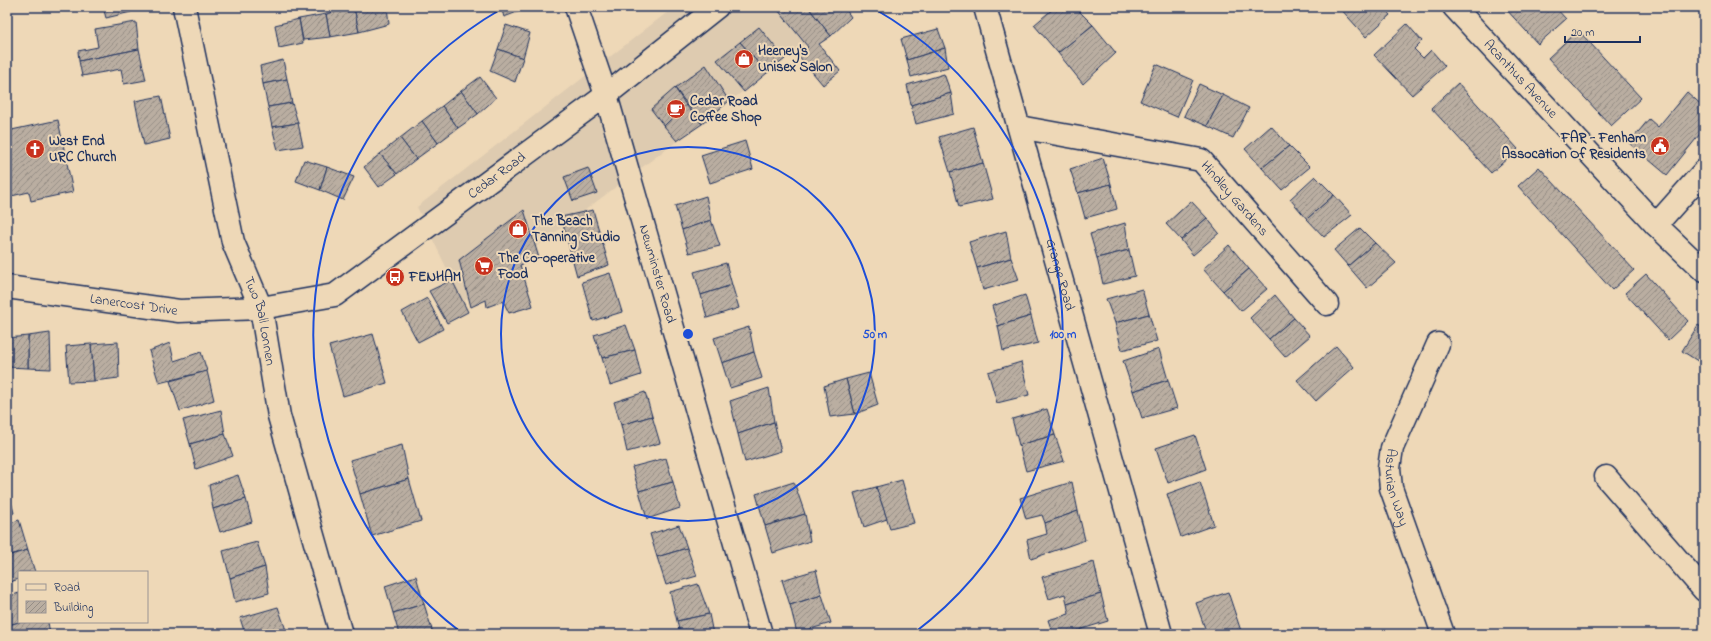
<svg xmlns="http://www.w3.org/2000/svg" width="1711" height="641" font-family="'Indie Flower',sans-serif">
	<defs>
		<pattern id="building-hatch" width="6" height="6" patternUnits="userSpaceOnUse"><rect width="6" height="6" fill="#baaea1"/><path d="M-1 1l2-2M0 6l6-6M5 7l2-2" fill="none" stroke="#968e86"/></pattern>
	</defs>
	<rect width="100%" height="100%" fill="#eed8b7"/>
	<filter id="ink" filterUnits="userSpaceOnUse"><feTurbulence type="fractalNoise" baseFrequency=".025" numOctaves="2"/><feDisplacementMap in="SourceGraphic" scale="8" xChannelSelector="R" yChannelSelector="G"/><feConvolveMatrix kernelMatrix="1 2 1 2 8 2 1 2 1" color-interpolation-filters="sRGB"/></filter>
	<g filter="url(#ink)">
		<polygon fill="#decbb0" points="674,7 855,7 463,302 417,207"/>
		<g fill="url(#building-hatch)" stroke="#1b2f5e">
			<polygon points="103,7 130,7 131,12 106,18"/>
			<polygon points="354,7 359,32 330,37 326,14"/>
			<polygon points="354,7 387,7 389,24 359,32"/>
			<polygon points="501,7 527,7 528,8 504,17"/>
			<polygon points="782,7 808,7 831,36 819,44 840,71 823,85 798,55 808,47 778,10"/>
			<polygon points="808,7 844,7 851,17 831,36"/>
			<polygon points="1055,7 1075,7 1093,25 1058,53 1034,25"/>
			<polygon points="1339,7 1383,7 1390,15 1366,37"/>
			<polygon points="1504,7 1555,7 1566,19 1538,44"/>
			<polygon points="326,14 330,37 303,40 299,19"/>
			<polygon points="299,19 303,43 279,48 275,25"/>
			<polygon points="136,22 139,49 79,61 78,51 98,47 95,29"/>
			<polygon points="1407,24 1422,41 1414,49 1423,58 1431,50 1445,66 1412,95 1374,55"/>
			<polygon points="506,25 530,33 523,58 498,49"/>
			<polygon points="1093,25 1116,53 1083,84 1058,53"/>
			<polygon points="759,27 785,59 767,73 740,42"/>
			<polygon points="938,29 945,48 907,60 901,39"/>
			<polygon points="1578,30 1641,98 1611,126 1548,58"/>
			<polygon points="740,42 767,73 744,92 717,60"/>
			<polygon points="945,48 948,67 911,77 907,60"/>
			<polygon points="139,49 146,80 124,84 121,69 82,76 79,61"/>
			<polygon points="498,49 523,58 515,82 490,71"/>
			<polygon points="283,60 287,79 263,84 260,66"/>
			<polygon points="1156,64 1193,80 1177,117 1140,101"/>
			<polygon points="706,65 729,101 702,124 675,88"/>
			<polygon points="944,74 951,93 911,105 907,85"/>
			<polygon points="480,77 496,98 478,114 461,91"/>
			<polygon points="287,79 292,103 268,107 263,84"/>
			<polygon points="1458,83 1518,149 1491,173 1431,108"/>
			<polygon points="1199,84 1223,95 1207,126 1184,116"/>
			<polygon points="675,88 686,105 664,126 651,109"/>
			<polygon points="461,91 478,114 458,128 442,106"/>
			<polygon points="1687,92 1704,107 1704,129 1667,175 1629,143 1649,119 1658,127"/>
			<polygon points="951,93 954,114 916,124 911,105"/>
			<polygon points="1223,95 1249,108 1233,138 1207,126"/>
			<polygon points="161,96 170,139 144,145 135,101"/>
			<polygon points="292,103 298,123 272,127 268,107"/>
			<polygon points="686,105 702,124 677,141 664,126"/>
			<polygon points="442,106 458,128 438,143 422,121"/>
			<polygon points="58,120 73,192 31,201 29,192 7,197 7,131"/>
			<polygon points="422,121 438,143 416,159 400,138"/>
			<polygon points="298,123 303,146 278,150 272,127"/>
			<polygon points="1271,126 1289,146 1262,168 1245,149"/>
			<polygon points="973,127 983,163 950,172 939,137"/>
			<polygon points="400,138 416,159 397,174 380,154"/>
			<polygon points="745,141 753,169 710,183 701,155"/>
			<polygon points="1289,146 1310,167 1282,190 1262,168"/>
			<polygon points="380,154 397,174 379,187 364,167"/>
			<polygon points="1103,158 1111,184 1078,193 1070,169"/>
			<polygon points="304,160 327,167 320,190 296,181"/>
			<polygon points="983,163 993,199 959,207 950,172"/>
			<polygon points="327,167 354,177 343,200 320,190"/>
			<polygon points="1539,167 1634,270 1612,290 1518,186"/>
			<polygon points="588,168 597,193 573,201 564,177"/>
			<polygon points="1315,176 1334,195 1307,219 1290,199"/>
			<polygon points="1111,184 1117,209 1085,218 1078,193"/>
			<polygon points="1334,195 1352,215 1324,237 1307,219"/>
			<polygon points="706,196 711,220 682,230 675,206"/>
			<polygon points="1191,201 1207,218 1181,240 1166,224"/>
			<polygon points="524,210 539,258 520,265 533,306 509,313 503,301 487,307 486,300 471,307 459,260"/>
			<polygon points="593,210 609,265 577,276 561,217"/>
			<polygon points="1207,218 1219,233 1193,255 1181,240"/>
			<polygon points="711,220 720,246 689,253 682,230"/>
			<polygon points="1125,223 1129,250 1097,258 1090,234"/>
			<polygon points="1360,228 1375,243 1348,266 1334,250"/>
			<polygon points="1006,231 1011,258 977,268 969,242"/>
			<polygon points="1375,243 1396,263 1367,288 1348,266"/>
			<polygon points="1229,245 1249,269 1223,291 1203,269"/>
			<polygon points="1129,250 1135,276 1103,284 1097,258"/>
			<polygon points="1011,258 1019,280 983,290 977,268"/>
			<polygon points="726,263 732,285 701,295 694,272"/>
			<polygon points="1249,269 1267,289 1241,311 1223,291"/>
			<polygon points="610,273 622,312 593,321 582,282"/>
			<polygon points="1646,274 1688,321 1668,340 1625,293"/>
			<polygon points="452,280 468,312 447,323 429,291"/>
			<polygon points="732,285 739,308 707,318 701,295"/>
			<polygon points="1142,289 1149,314 1115,323 1106,299"/>
			<polygon points="1025,295 1031,316 998,326 992,306"/>
			<polygon points="1275,295 1294,318 1269,339 1250,318"/>
			<polygon points="427,298 443,329 418,342 402,312"/>
			<polygon points="1149,314 1157,341 1122,350 1115,323"/>
			<polygon points="1031,316 1038,343 1003,351 998,326"/>
			<polygon points="1294,318 1310,336 1285,357 1269,339"/>
			<polygon points="626,325 635,350 602,358 594,335"/>
			<polygon points="1698,325 1704,329 1704,365 1682,351"/>
			<polygon points="749,327 754,352 722,363 714,338"/>
			<polygon points="50,333 51,369 28,368 28,336"/>
			<polygon points="373,334 387,383 343,396 329,346"/>
			<polygon points="28,336 28,368 7,367 7,338"/>
			<polygon points="118,342 119,378 94,381 91,344"/>
			<polygon points="170,343 174,361 201,352 207,371 159,383 149,351"/>
			<polygon points="91,344 94,381 69,382 66,346"/>
			<polygon points="1336,346 1354,367 1316,401 1297,380"/>
			<polygon points="1159,349 1168,380 1133,391 1123,361"/>
			<polygon points="635,350 641,375 610,385 602,358"/>
			<polygon points="754,352 762,378 730,388 722,363"/>
			<polygon points="1021,362 1029,395 997,403 988,372"/>
			<polygon points="207,371 214,400 180,411 170,381"/>
			<polygon points="869,373 878,405 855,414 846,379"/>
			<polygon points="846,379 855,414 830,417 824,386"/>
			<polygon points="1168,380 1177,408 1142,418 1133,391"/>
			<polygon points="769,388 774,422 738,434 730,401"/>
			<polygon points="645,392 652,416 621,425 614,402"/>
			<polygon points="1047,409 1055,435 1019,445 1012,419"/>
			<polygon points="221,410 225,434 190,444 183,420"/>
			<polygon points="652,416 660,443 627,452 621,425"/>
			<polygon points="774,422 781,451 745,462 738,434"/>
			<polygon points="225,434 233,456 196,469 190,444"/>
			<polygon points="1055,435 1064,461 1026,471 1019,445"/>
			<polygon points="1195,435 1206,469 1168,483 1156,448"/>
			<polygon points="402,445 409,479 360,494 350,460"/>
			<polygon points="666,458 673,482 639,491 632,467"/>
			<polygon points="238,475 246,499 213,509 209,485"/>
			<polygon points="409,479 421,521 372,536 360,494"/>
			<polygon points="902,480 914,523 890,529 876,487"/>
			<polygon points="673,482 680,508 647,519 639,491"/>
			<polygon points="794,482 805,514 765,526 756,494"/>
			<polygon points="1072,482 1078,511 1045,523 1042,515 1026,519 1020,498"/>
			<polygon points="1200,482 1214,525 1181,537 1167,494"/>
			<polygon points="7,486 14,513 7,515"/>
			<polygon points="876,487 887,519 864,527 854,493"/>
			<polygon points="246,499 252,522 220,532 213,509"/>
			<polygon points="1078,511 1085,540 1031,559 1027,540 1047,534 1045,523"/>
			<polygon points="805,514 810,541 773,553 765,526"/>
			<polygon points="19,520 28,550 7,556 7,524"/>
			<polygon points="679,525 687,548 657,557 650,534"/>
			<polygon points="257,542 265,567 230,578 223,551"/>
			<polygon points="687,548 697,576 666,585 657,557"/>
			<polygon points="28,550 35,572 19,572 19,579 7,583 7,556"/>
			<polygon points="1094,562 1101,594 1067,604 1065,594 1049,599 1042,577"/>
			<polygon points="265,567 269,593 235,602 230,578"/>
			<polygon points="816,570 822,595 790,605 782,580"/>
			<polygon points="416,576 424,604 393,613 385,586"/>
			<polygon points="698,584 709,614 677,621 670,592"/>
			<polygon points="1228,592 1242,634 1207,634 1196,603"/>
			<polygon points="19,593 19,622 9,625 7,620 7,597"/>
			<polygon points="1101,594 1108,621 1066,634 1053,634 1048,620 1069,614 1067,604"/>
			<polygon points="822,595 831,623 797,633 790,605"/>
			<polygon points="424,604 433,633 399,634 393,613"/>
			<polygon points="278,607 287,633 282,634 245,634 240,618"/>
			<polygon points="709,614 713,634 680,634 677,621"/>
			<polygon points="19,622 48,622 50,634 11,634 9,625"/>
		</g>
		<g fill="none" stroke-linecap="round" stroke-linejoin="round">
			<g stroke="#1b2f5e" stroke-width="25">
				<g id="minor">
					<path id="s1" d="M576 7 606 95 761 634"/>
					<path id="s2" d="M985 7 1161 634"/>
					<path id="s3" d="M1454 7 1656 225 1704 271"/>
					<path id="s4" d="M1019 127 1201 160 1327 304"/>
					<polyline points="1656,225 1704,171"/>
					<path id="s5" d="M1438 344 1392 448 1389 468 1391 488 1443 634"/>
					<polyline points="1606,477 1704,590"/>
				</g>
			</g>
			<g stroke="#1b2f5e" stroke-width="25">
				<g id="tertiary">
					<path id="s6" d="M7 287 179 311 261 308 335 295 606 95 717 7"/>
				</g>
			</g>
			<g stroke="#1b2f5e" stroke-width="25">
				<g id="secondary">
					<path id="s7" d="M184 7 233 242 261 308 279 416 341 634"/>
				</g>
			</g>
			<use href="#minor" stroke="#eed8b7" stroke-width="22"/>
			<use href="#tertiary" stroke="#eed8b7" stroke-width="22"/>
			<use href="#secondary" stroke="#eed8b7" stroke-width="22"/>
		</g>
	</g>
	<g fill="none" stroke="#1d4ed8" stroke-width="2">
		<circle cx="688" cy="334" r="187"/>
		<path d="M462 633A375 375 0 0 1 503 8M873 8A375 375 0 0 1 914 633"/>
	</g>
	<defs>
		<g id="shop-disc" transform="scale(1)"><circle r="9.5" fill="#c8321e" stroke="#eed8b7"/><path d="M-5-2.5h2.3a2.7 3.5 0 0 1 5.4 0H5L5.5 6h-11ZM-1.5-2.5h3a1.5 2.3 0 0 0-3 0Z" fill="#fff"/></g>
		<g id="cafe-disc" transform="scale(1)"><circle r="9.5" fill="#c8321e" stroke="#eed8b7"/><path d="M-5.5-4.5H6V0H3Q3 3.5 0 3.5H-2.5Q-5.5 3.5-5.5 0ZM3-3.2v2h1.7v-2ZM-6 4.5H4V6H-6Z" fill="#fff"/></g>
		<g id="civic-disc" transform="scale(1)"><circle r="9.5" fill="#c8321e" stroke="#eed8b7"/><path d="M-.6-6.5H3V-4.5H.6V-3L4-1V1h2V6H-6V1h2V-1L-.6-3ZM-1.2 2.5V6h2.4V2.5Z" fill="#fff"/></g>
		<g id="church-disc" transform="scale(1)"><circle r="9.5" fill="#c8321e" stroke="#eed8b7"/><path d="M-1.2-6h2.4v3.5h3.3v2.4h-3.3V6h-2.4V-.1h-3.3v-2.4h3.3Z" fill="#fff"/></g>
		<g id="supermarket-disc" transform="scale(1)"><circle r="9.5" fill="#c8321e" stroke="#eed8b7"/><path d="M-6-5.5h2.5l.6 2H6L4.5 2H-2.5L-4.4-4H-6ZM-1.5 3.2a1.3 1.3 0 1 0 .1 0ZM3 3.2a1.3 1.3 0 1 0 .1 0Z" fill="#fff"/></g>
		<g id="bus-disc" transform="scale(1)"><circle r="9.5" fill="#c8321e" stroke="#eed8b7"/><path d="M-5-6H5V4H4V6H2V4H-2V6H-4V4H-5ZM-3.5-4V0h7V-4ZM-3.5 1.2v1.5H-2V1.2ZM2 1.2v1.5H3.5V1.2Z" fill="#fff"/></g>
	</defs>
	<g fill-rule="evenodd">
		<use href="#shop-disc" x="744" y="59"/>
		<use href="#cafe-disc" x="676" y="109"/>
		<use href="#civic-disc" x="1660" y="146"/>
		<use href="#church-disc" x="35" y="149"/>
		<use href="#shop-disc" x="518" y="229"/>
		<use href="#supermarket-disc" x="484" y="266"/>
		<use href="#bus-disc" x="395" y="277"/>
	</g>
	<g text-anchor="middle" dominant-baseline="central" stroke-width="4" stroke-linejoin="round" paint-order="stroke">
		<g font-size="14" font-weight="bold" fill="#1b2f5e" stroke="#eed8b7" text-anchor="start">
			<text x="758" y="51">Heeney's<tspan x="758" dy="16">Unisex Salon</tspan></text>
			<text x="690" y="101">Cedar Road<tspan x="690" dy="16">Coffee Shop</tspan></text>
			<text x="1646" y="138" text-anchor="end">FAR - Fenham<tspan x="1646" dy="16">Assocation Of Residents</tspan></text>
			<text x="49" y="141">West End<tspan x="49" dy="16">URC Church</tspan></text>
			<text x="532" y="221">The Beach<tspan x="532" dy="16">Tanning Studio</tspan></text>
			<text x="498" y="258">The Co-operative<tspan x="498" dy="16">Food</tspan></text>
			<text x="409" y="277">FENHAM</text>
		</g>
		<g font-size="14" fill="#1b2f5e" stroke="#eed8b7">
			<text stroke="none"><textPath href="#s3" startOffset="98">Acanthus Avenue</textPath></text>
			<text stroke="none"><textPath href="#s6" startOffset="532">Cedar Road</textPath></text>
			<text stroke="none"><textPath href="#s4" startOffset="236">Hindley Gardens</textPath></text>
			<text stroke="none"><textPath href="#s1" startOffset="279">Newminster Road</textPath></text>
			<text stroke="none"><textPath href="#s2" startOffset="278">Grange Road</textPath></text>
			<text stroke="none"><textPath href="#s6" startOffset="128">Lanercost Drive</textPath></text>
			<text stroke="none"><textPath href="#s7" startOffset="324">Two Ball Lonnen</textPath></text>
			<text stroke="none"><textPath href="#s5" startOffset="154">Asturian Way</textPath></text>
		</g>
	</g>
	<circle cx="688" cy="334" r="6" fill="#1d4ed8" stroke="#eed8b7" stroke-width="2"/>
	<g font-size="12" text-anchor="middle" font-weight="bold" fill="#1d4ed8" stroke="#eed8b7" stroke-width="4" stroke-linejoin="round" paint-order="stroke">
		<text x="875" y="338">50 m</text>
		<text x="1063" y="338">100 m</text>
	</g>
	<rect width="1711" height="641" fill="none" stroke="#eed8b7" stroke-width="24"/>
	<rect x="12" y="12" width="1687" height="617" fill="none" stroke="#1b2f5e" stroke-width="1.5" filter="url(#ink)"/>
	<rect x="18" y="571" width="130" height="52" fill="#eed8b7" stroke="#9a9493"/>
	<rect x="26" y="584" width="20" height="6" fill="#eed8b7" stroke="#9a9493"/>
	<text x="54" y="591" font-size="12" fill="#1b2f5e">Road</text>
	<rect x="26" y="601" width="20" height="12" fill="url(#building-hatch)" stroke="#9a9493"/>
	<text x="54" y="611" font-size="12" fill="#1b2f5e">Building</text>
	<path d="M1565 36v6h75v-6" fill="none" stroke="#1b2f5e" stroke-width="2"/>
	<text x="1571" y="36" font-size="12" fill="#1b2f5e" stroke="#eed8b7" stroke-width="3" paint-order="stroke">20 m</text>
</svg>
